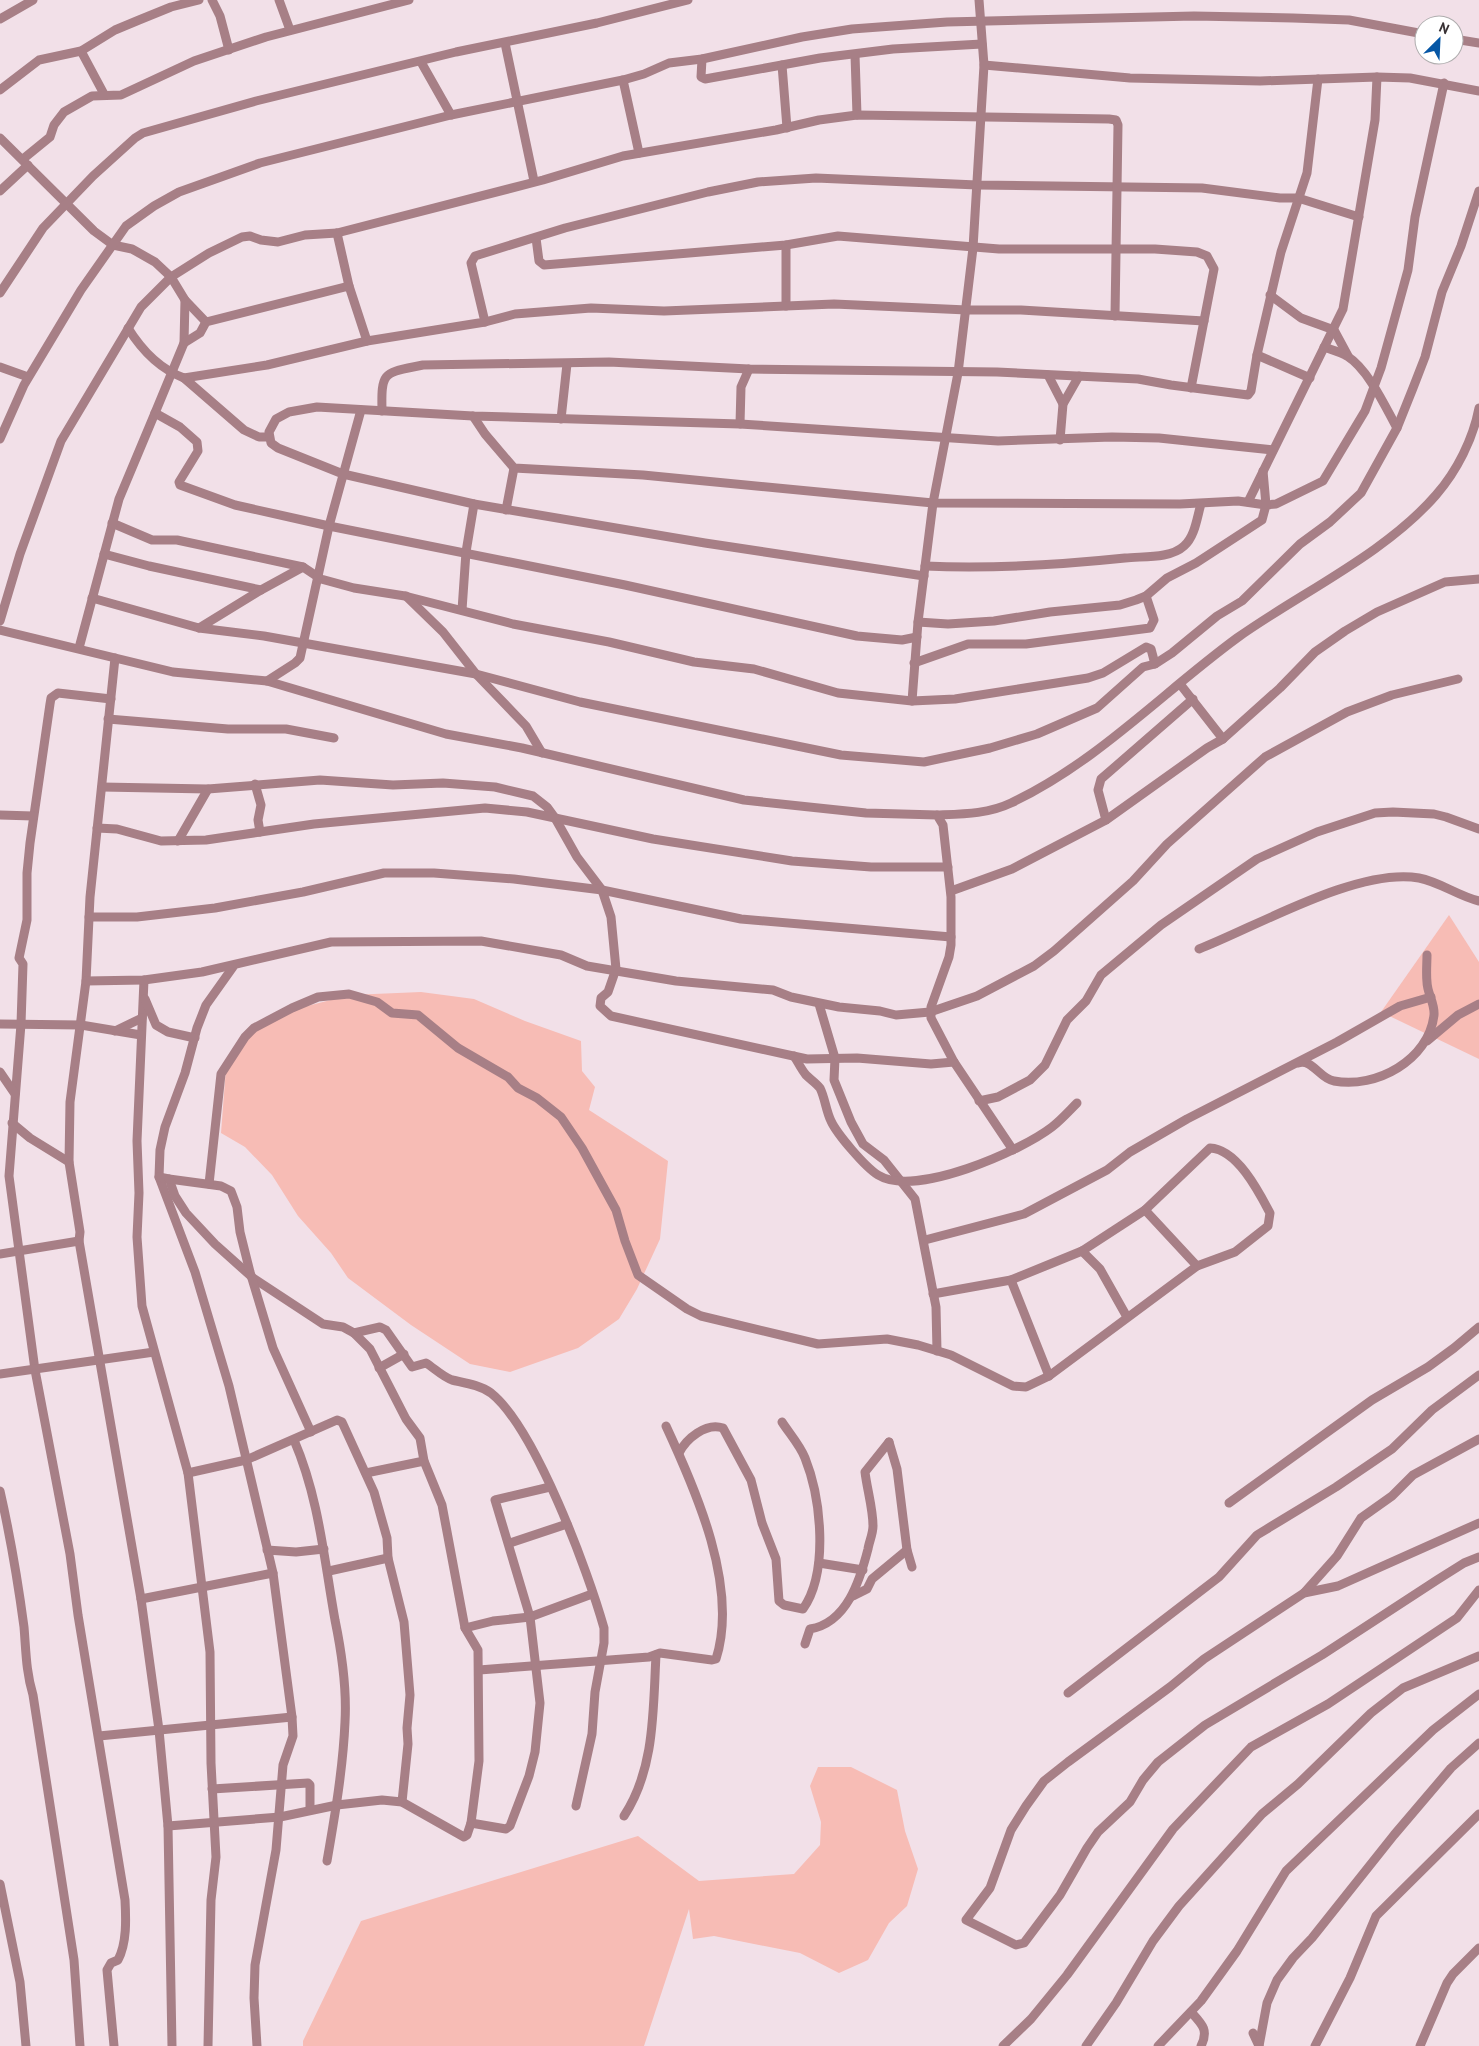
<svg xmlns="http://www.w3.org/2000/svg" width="1479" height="2046" font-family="'PT Sans',sans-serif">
	<rect width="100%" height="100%" fill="#f2e0e8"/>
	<g fill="#f7bcb5">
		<polygon points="1449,915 1479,962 1479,1059 1381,1012"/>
		<polygon points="421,992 474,999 525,1021 581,1041 582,1071 595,1087 589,1110 668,1161 660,1239 637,1289 619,1319 578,1348 510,1372 470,1364 411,1325 348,1278 331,1253 298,1216 272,1175 245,1147 221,1133 226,1068 262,1022 288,1011 350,995"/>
		<polygon points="818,1767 851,1767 897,1790 905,1831 918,1869 907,1906 889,1923 868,1960 839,1973 800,1953 714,1936 693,1939 689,1909 644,2046 303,2046 303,2041 361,1921 638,1836 699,1881 794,1874 820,1845 821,1822 810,1786"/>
	</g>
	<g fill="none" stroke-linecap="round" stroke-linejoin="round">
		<g stroke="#a77f86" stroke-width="9">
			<polyline points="212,0 220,16 229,50"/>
			<polyline points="279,0 290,30"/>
			<polyline points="0,19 33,0"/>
			<polyline points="1454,39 1479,43"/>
			<polyline points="505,43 534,181"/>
			<polyline points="81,51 104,94"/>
			<polyline points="855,55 857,115"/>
			<polyline points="702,59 701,77 705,79 820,58 893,49 982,44"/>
			<polyline points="421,62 451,115"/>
			<polyline points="782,65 787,128"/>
			<polyline points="984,65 1130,78 1260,81 1377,77 1410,78 1479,91"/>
			<polyline points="623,80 639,153"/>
			<polyline points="0,90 39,60 81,51 115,30 139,20 171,7 199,0"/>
			<polyline points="0,138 94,231 113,245 132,249 155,262 171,277 185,300 206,322"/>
			<polyline points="23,159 50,137 54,125 64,112 92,96 121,95 194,61 266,37 409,0"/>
			<polyline points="0,191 28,165"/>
			<polyline points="337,233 349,286"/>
			<polyline points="536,238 539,261 544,265 786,245 838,236 999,249 1155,249 1197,252 1207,256 1214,269 1191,388"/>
			<polyline points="786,245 786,306"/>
			<polyline points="0,293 43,228 93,176 135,138 143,133 256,101 456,52 597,23 688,0"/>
			<polyline points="1270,295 1301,318 1334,330 1348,356"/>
			<polyline points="185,300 184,343 155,413 180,427 197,442 198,451 179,482 180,485 235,505 329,526 625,585 857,636 902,640 917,637"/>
			<polyline points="485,322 515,314 591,308 664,311 834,304 967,310 1021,310 1204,321"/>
			<path d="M128 328C141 349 160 369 184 378L267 365 367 341 485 322 471 263 475 256 565 228 708 192 758 182 816 178 977 185 1202 188 1280 198H1298L1359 217"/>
			<polyline points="184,343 200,333 206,322 349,286 367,341"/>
			<path d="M1324 347C1332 350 1340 352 1347 356 1368 369 1385 406 1397 428"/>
			<polyline points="1257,355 1310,378"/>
			<polyline points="0,367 28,377"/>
			<polyline points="1048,375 1063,404"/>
			<polyline points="184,378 244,430 259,437 269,437"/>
			<path d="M382 411C381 370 384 373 423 365L609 362 749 369 997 372 1138 379 1171 385 1248 395 1251 391 1257 355 1281 252 1307 173 1318 79"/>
			<polyline points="473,416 485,434 514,468 643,475 933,503 1180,504 1238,501 1266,505 1276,504 1323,481 1365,411 1381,368 1408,270 1415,217 1444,83"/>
			<polyline points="561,419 567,364"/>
			<polyline points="740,424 741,387 749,369"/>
			<polyline points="0,439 24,385 81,290 126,226 154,206 179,192 260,163 451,115 623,80 644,74 669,63 702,59 802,37 852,29 947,22 1194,16 1293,18 1349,20 1424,34"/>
			<polyline points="1060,440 1063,404 1079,376"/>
			<polyline points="1248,502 1343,309 1375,120 1377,77"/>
			<polyline points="506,510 514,468"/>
			<polyline points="112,523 152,540 177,540 303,567"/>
			<polyline points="104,554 149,566 261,590 303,567 321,579 354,588 405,596 513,624 609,642 694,662 754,669 838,693 912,701 955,699 1088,678 1103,673 1146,647 1151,649 1155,664"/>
			<path d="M925 566C992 569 1058 565 1125 558 1143 556 1170 559 1184 546 1195 537 1197 517 1201 504"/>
			<polyline points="924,576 705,543 474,504 343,474 278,448 271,443 269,432 276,419 289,412 317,407 473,416 740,424 998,441 1112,437 1159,438 1273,450"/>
			<polyline points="406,596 443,632 476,674 526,726 542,753"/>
			<polyline points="92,598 199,628 264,636 476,674 580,702 841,755 924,762 990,748 1037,734 1097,708 1143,667 1155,664 1172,653 1217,616 1242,601 1300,544 1330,522 1361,493 1397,428 1413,388 1425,357 1442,292 1461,246 1479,191"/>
			<polyline points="462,610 466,552 474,504"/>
			<polyline points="0,621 20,554 61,441 141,307 171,277 209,253 242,237 250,236 261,240 278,242 305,235 337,233 543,180 623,156 776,130 819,120 857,115 1109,119 1116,120 1118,125 1115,316"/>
			<polyline points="918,622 948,624 994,621 1050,612 1120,605 1136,600 1146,596 1167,578 1196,563 1262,520 1266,505 1263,471"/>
			<polyline points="199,628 261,590"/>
			<polyline points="0,630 173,672 267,681 446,734 522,748 744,800 866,813 937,815 943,825 951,897 951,945 949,957 931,1007 931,1018 954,1062 1013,1150"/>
			<polyline points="79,648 119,499 155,413"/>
			<polyline points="115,658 90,897 86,981 70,1102 69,1162 80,1232 79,1241 141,1599 159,1730 168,1826 172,2046"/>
			<polyline points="914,663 968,644 1026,644 1150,628 1154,620 1146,596"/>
			<polyline points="267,681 295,663 300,658 329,526 361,410"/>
			<polyline points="1180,684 1223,739"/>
			<path d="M111 699 58 693 51 698 50 704 30 843 27 873V920L19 958 23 964 21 1024 9 1176 35 1370 70 1554 78 1615 125 1900C126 1919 127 1943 118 1960L111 1963 107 1970 114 2046"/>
			<polyline points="912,701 918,622 933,503 958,373 973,248 984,65 979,0"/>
			<polyline points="108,719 228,729 286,729 334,738"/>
			<polyline points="255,784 261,805 258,820 260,832"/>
			<polyline points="102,787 208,789 320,780 393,785 443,783 495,787 533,796 547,807 555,818 577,857 602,890 611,917 616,969 608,992 601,998 600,1006 611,1016 807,1059 857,1058 931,1064 954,1062"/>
			<polyline points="0,815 33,816"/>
			<path d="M937 815C963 814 988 814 1011 803 1096 763 1162 693 1237 638 1300 593 1385 554 1436 495 1457 471 1473 439 1479 408"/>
			<polyline points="1106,820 1098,790 1101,779 1193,699"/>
			<polyline points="97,828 117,829 161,841 206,840 314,824 485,808 527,812 653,839 792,861 871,867 948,867"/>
			<polyline points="178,841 208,789"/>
			<polyline points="951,891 1012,869 1106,820 1207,748 1223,739 1280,688 1315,652 1345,631 1377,612 1445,582 1479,579"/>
			<polyline points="89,917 137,917 215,908 303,892 384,873 434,873 514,879 602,890 741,919 951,937"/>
			<path d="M1199 949C1256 927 1358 867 1419 878 1440 882 1458 896 1479 901"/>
			<polyline points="233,967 206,1005 197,1028 185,1073 165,1127 160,1150 159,1177 195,1272 229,1386 273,1573 292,1717 293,1736 283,1765 276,1850 255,1965 254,1998 257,2046"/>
			<polyline points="144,980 137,1141 139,1193 137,1237 142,1306 188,1473 210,1652 211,1763 216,1857 211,1900 208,2046"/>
			<polyline points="86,981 144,980 202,972 331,942 481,941 561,955 587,966 676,981 773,990 791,997 839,1007 880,1011 896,1015 930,1012 977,996 1034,966 1054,951 1133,881 1167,844 1265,757 1347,712 1392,695 1458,679"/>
			<polyline points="145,999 156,1025 168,1032 195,1038"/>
			<polyline points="819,1004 835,1058 834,1080 851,1122 863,1144 884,1160 915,1199 936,1307 937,1351"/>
			<polyline points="0,1024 81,1025 141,1035"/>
			<polyline points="115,1031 142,1018"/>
			<polyline points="1427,1041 1458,1015 1479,1004"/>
			<path d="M794 1056C798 1062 801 1069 806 1075 810 1079 816 1083 820 1088 825 1098 826 1111 831 1121 837 1134 865 1167 878 1175 915 1198 1021 1151 1052 1127 1061 1120 1069 1111 1077 1103"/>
			<path d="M1298 1063C1312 1058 1320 1079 1334 1081 1376 1089 1429 1060 1434 1015 1435 1003 1427 993 1427 982 1426 973 1427 963 1427 955"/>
			<polyline points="0,1072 15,1094"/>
			<polyline points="979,1101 998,1097 1030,1080 1045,1065 1067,1020 1086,1001 1101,975 1161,925 1257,859 1317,832 1375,813 1393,812 1434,814 1446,817 1479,829"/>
			<polyline points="12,1123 30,1138 69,1162"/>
			<path d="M159 1177 169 1179 175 1196 186 1213 215 1244 253 1278 323 1324 343 1327 354 1333 380 1327 386 1330 412 1367 426 1363C434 1368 443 1377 452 1380 465 1383 480 1385 491 1393 535 1428 588 1571 604 1628V1643L595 1692 592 1734 576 1806"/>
			<polyline points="169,1179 221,1186 231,1191 237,1207 240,1232 250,1272 273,1348 311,1432"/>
			<path d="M209 1184 221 1074 245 1037 254 1028 292 1008 318 997 349 994 377 1002 392 1013 418 1015 458 1048 508 1077 518 1088 537 1098 561 1117 582 1148 616 1210 625 1241 638 1275 687 1309 701 1316 818 1344 887 1339 918 1345 951 1355 1013 1386 1026 1387 1049 1376 1197 1266 1235 1252 1268 1226 1270 1213C1259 1192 1237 1149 1210 1148L1145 1210 1082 1251 1011 1280 933 1294"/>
			<polyline points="1145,1210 1197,1266"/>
			<polyline points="925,1240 1024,1214 1107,1170 1130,1152 1187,1119 1337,1042 1400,1006 1431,997"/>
			<polyline points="1082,1251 1100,1269 1127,1317"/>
			<polyline points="0,1254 79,1241"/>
			<polyline points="1011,1280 1049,1376"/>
			<polyline points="379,1368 404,1354"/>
			<polyline points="0,1374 154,1352"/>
			<path d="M294 1440C319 1498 324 1559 335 1620 342 1654 347 1687 345 1722 343 1768 335 1815 327 1861"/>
			<polyline points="889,1442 897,1469 907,1550 912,1567"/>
			<path d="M679 1453C686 1439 706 1422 723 1428L751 1480 762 1523 776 1559 779 1601 784 1605 803 1609C829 1572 821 1498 805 1458 800 1445 789 1433 782 1422"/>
			<polyline points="188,1473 246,1460 337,1420 342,1422 374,1492 387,1538 388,1558 404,1622 410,1695 407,1728 408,1744 402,1802"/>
			<polyline points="366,1473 424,1461"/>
			<path d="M0 1491C10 1535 18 1582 24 1627 26 1651 26 1672 33 1695L74 1960 80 2046"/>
			<polyline points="1229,1503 1372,1400 1428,1367 1454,1348 1479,1327"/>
			<polyline points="1479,1523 1338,1586 1304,1593 1204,1659 1170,1687 1068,1762 1044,1781 1026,1806 1011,1830 990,1888 966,1920 1016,1945 1024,1943 1060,1895 1087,1848 1098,1832 1130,1802 1143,1780 1158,1762 1205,1725 1322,1655 1437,1580 1464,1563 1479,1557"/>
			<polyline points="510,1543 567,1524"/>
			<polyline points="267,1550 296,1552 324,1549"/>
			<polyline points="819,1563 863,1570"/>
			<polyline points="329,1571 388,1558"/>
			<polyline points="1304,1593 1337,1556 1361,1518 1392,1496 1413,1475 1479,1439"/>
			<polyline points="853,1596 867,1589 872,1579 907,1550"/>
			<polyline points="141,1599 273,1573"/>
			<polyline points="465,1628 493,1621 530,1617 592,1594"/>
			<path d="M805 1644 810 1629C847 1623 860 1580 868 1549 869 1542 873 1534 873 1526 873 1509 867 1489 865 1472L889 1442"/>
			<path d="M479 1670 649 1657 660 1653 712 1660 716 1659C739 1587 696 1491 666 1426"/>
			<polyline points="1068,1693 1219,1577 1257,1535 1336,1487 1392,1449 1432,1410 1479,1375"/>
			<polyline points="99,1736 292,1717"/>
			<polyline points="212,1789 308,1783 310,1785 310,1810"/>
			<path d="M624 1816C655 1769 653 1710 656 1655"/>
			<polyline points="471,1823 506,1829 510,1826 529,1776 535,1752 540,1703 530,1617 495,1500 550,1487"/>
			<polyline points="168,1826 280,1817 337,1805 382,1800 402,1802 464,1837 467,1835 471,1823 479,1761 478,1650 465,1628 442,1505 424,1461 420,1438 406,1419 370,1349 354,1333"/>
			<polyline points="0,1884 20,1982 26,2046"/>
			<path d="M1191 2012C1202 2024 1209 2030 1201 2046"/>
			<polyline points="1253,2033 1259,2046"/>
			<polyline points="1003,2046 1031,2019 1067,1975 1173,1829 1251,1747 1328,1704 1457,1618 1479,1590"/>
			<polyline points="1086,2046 1116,2003 1153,1941 1179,1906 1262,1814 1298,1784 1371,1713 1403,1688 1479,1656"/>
			<polyline points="1158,2046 1201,2001 1237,1951 1286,1871 1433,1730 1479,1694"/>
			<polyline points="1259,2046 1267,2003 1277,1980 1293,1958 1312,1938 1394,1835 1451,1768 1479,1743"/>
			<polyline points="1315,2046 1350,1978 1376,1916 1479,1814"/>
			<polyline points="1420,2046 1447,1983 1453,1974 1479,1948"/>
		</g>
	</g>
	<g transform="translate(1439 40) rotate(24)"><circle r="24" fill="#ffffff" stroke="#afadae"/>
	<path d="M0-4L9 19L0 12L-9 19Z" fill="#0556a5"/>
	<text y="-8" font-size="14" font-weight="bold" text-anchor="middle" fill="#383134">N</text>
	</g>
</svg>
